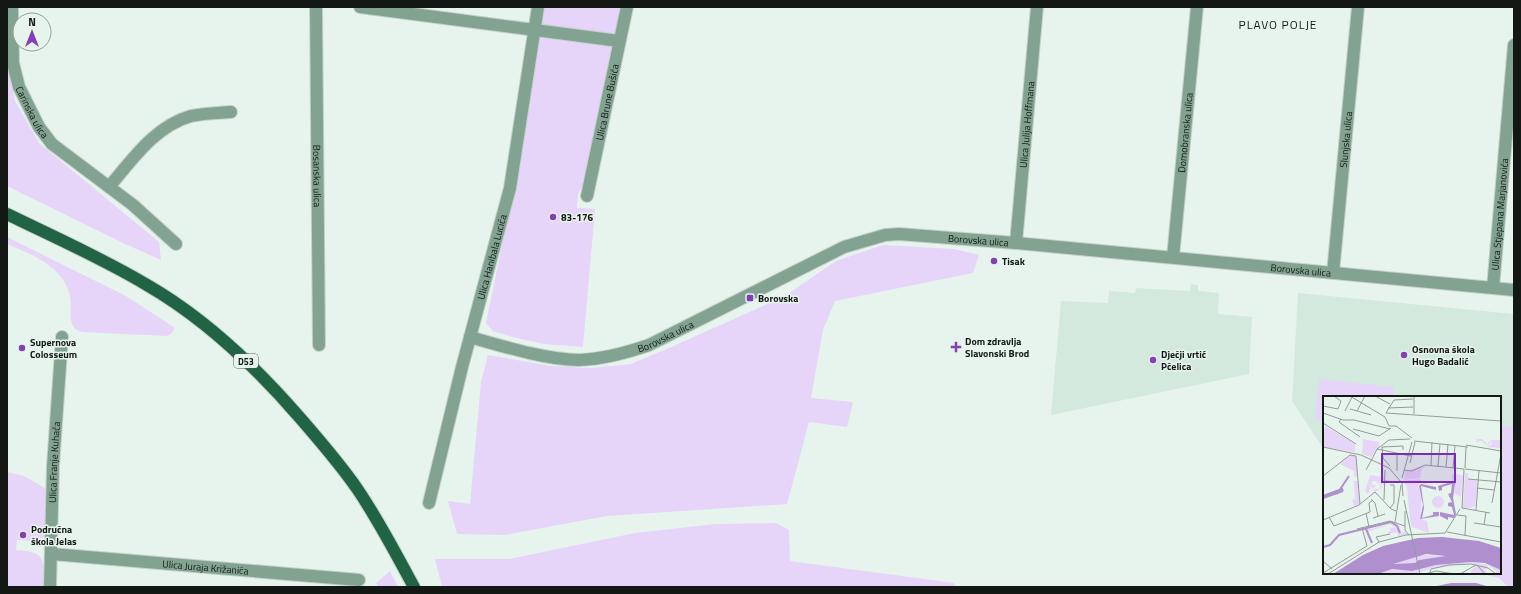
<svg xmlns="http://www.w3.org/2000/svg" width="1521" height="594" font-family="'Titillium Web',sans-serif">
	<rect width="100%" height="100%" fill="#e7f4ed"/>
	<g fill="#d4e9dd">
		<polygon points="1191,284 1198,285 1198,291 1219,293 1218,314 1252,317 1249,374 1051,415 1061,301 1108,303 1109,291 1135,293 1136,288 1190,291"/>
		<polygon points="1298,293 1514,314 1514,425 1500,427 1500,397 1324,397 1324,448 1323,448 1292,401"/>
	</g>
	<g fill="#e7d4f9">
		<polygon points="545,7 622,7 608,63 586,180 578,194 577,208 595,209 583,347 544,344 512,337 493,331 486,323 522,149"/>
		<polygon points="7,62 15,101 39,143 159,242 161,260 123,243 7,186"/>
		<path d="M7 237 126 296 175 328 171 334 167 336 82 332C64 328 74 306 69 292 60 265 31 254 7 244Z"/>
		<polygon points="883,245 954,249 979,255 973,273 835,301 823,330 811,398 853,402 847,427 809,422 787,504 607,516 504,535 457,534 448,501 470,504 481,382 488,355 551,366 591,368 631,364 669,348 785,296 836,261"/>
		<polygon points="1319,379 1394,387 1393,397 1324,397 1324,421 1315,420"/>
		<polygon points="1514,425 1514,587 1508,587 1499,578 1478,573 1500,573 1500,427"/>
		<path d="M7 472 24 476 48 490 45 536 37 541 17 540 16 550C47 552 44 560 43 587H7Z"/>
		<polygon points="776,523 789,530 790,561 954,583 956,587 442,587 435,559 509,559 635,533 716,524"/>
		<polygon points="390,571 398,587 378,587 376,583"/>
	</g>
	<polygon fill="#b08fce" points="1451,583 1476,583 1490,587 1432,587"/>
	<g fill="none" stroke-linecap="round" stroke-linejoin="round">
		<g stroke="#c5d1ca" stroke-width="14">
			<g id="street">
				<path id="s1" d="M12 7 13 63 19 87 39 127 52 144 133 205 176 244"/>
				<path id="s2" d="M316 7 319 345"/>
				<polyline points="360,7 619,41"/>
				<path d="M109 187C132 160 155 126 191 116 204 113 218 113 231 112"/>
				<path id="s3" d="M587 196 627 7"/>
				<path id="s4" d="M1016 243 1037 7"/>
				<path id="s5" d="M1173 257 1197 7"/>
				<path id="s6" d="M1333 273 1358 7"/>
				<path id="s7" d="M1493 288 1514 45"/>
				<path id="s8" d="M470 337C502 346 547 360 579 360 604 359 626 353 649 345L844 247 885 235 899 234 1016 243 1514 290"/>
				<path id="s9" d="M429 503 462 367 510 188 538 7"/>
				<path id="s10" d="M52 554 359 580"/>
				<path id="s11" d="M50 587 53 466 62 337"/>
			</g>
		</g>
		<g stroke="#c5d1ca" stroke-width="14">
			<path id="primary" d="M7 214C54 237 102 258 147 285 206 319 257 368 301 419 321 442 341 465 358 490 379 521 396 554 414 587"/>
		</g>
		<use href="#street" stroke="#83a392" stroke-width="12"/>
		<use href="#primary" stroke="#216345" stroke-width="12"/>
	</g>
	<g fill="#833fb3" stroke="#e7f4ed" stroke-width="1.5">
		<circle cx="553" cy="217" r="4"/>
		<circle cx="994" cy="261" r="4"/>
		<rect x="746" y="294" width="8" height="8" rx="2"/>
		<path d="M954 341h4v4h4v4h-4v4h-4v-4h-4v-4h4z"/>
		<circle cx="22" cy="348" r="4"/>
		<circle cx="1404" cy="355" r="4"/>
		<circle cx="1153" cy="360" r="4"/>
		<circle cx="23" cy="535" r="4"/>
	</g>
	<g text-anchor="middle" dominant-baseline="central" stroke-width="3" stroke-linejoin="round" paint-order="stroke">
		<rect fill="#e7f4ed" stroke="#535a56" stroke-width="1" x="234" y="354" width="24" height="14" rx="3"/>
		<g font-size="9" font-weight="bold" fill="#131815">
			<text x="246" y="361">D53</text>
		</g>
		<g font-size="10" fill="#131815" stroke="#e7f4ed">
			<text stroke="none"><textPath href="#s3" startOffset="96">Ulica Brune Bušića</textPath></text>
			<text stroke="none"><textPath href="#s1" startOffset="109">Carinska ulica</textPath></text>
			<text stroke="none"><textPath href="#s4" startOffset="119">Ulica Julija Hoffmana</textPath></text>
			<text stroke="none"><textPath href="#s5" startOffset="125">Domobranska ulica</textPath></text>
			<text stroke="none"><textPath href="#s6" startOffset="134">Slunjska ulica</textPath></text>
			<text stroke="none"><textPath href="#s2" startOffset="169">Bosanska ulica</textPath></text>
			<text stroke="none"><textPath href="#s7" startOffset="74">Ulica Stjepana Marjanovića</textPath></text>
			<text stroke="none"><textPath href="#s8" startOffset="538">Borovska ulica</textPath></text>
			<text stroke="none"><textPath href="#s9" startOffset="254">Ulica Hanibala Lucića</textPath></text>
			<text stroke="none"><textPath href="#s8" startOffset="862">Borovska ulica</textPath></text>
			<text stroke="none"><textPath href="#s8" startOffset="202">Borovska ulica</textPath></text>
			<text stroke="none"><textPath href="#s11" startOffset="125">Ulica Franje Kuhača</textPath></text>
			<text stroke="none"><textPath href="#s10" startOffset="154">Ulica Juraja Križanića</textPath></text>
		</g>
		<g font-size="10" font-weight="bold" fill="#131815" stroke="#e7f4ed" text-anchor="start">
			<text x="561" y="217">83-176</text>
			<text x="1002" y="261">Tisak</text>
			<text x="758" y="298">Borovska</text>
			<text x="965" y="341">Dom zdravlja<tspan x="965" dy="12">Slavonski Brod</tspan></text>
			<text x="30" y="342">Supernova<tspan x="30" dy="12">Colosseum</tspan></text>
			<text x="1412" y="349">Osnovna škola<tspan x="1412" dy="12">Hugo Badalić</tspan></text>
			<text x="1161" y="354">Dječji vrtić<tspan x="1161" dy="12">Pčelica</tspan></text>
			<text x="31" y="529">Područna<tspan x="31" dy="12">škola Jelas</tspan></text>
		</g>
		<g font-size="12" letter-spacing="1" fill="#131815" stroke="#e7f4ed">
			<text x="1278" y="24">PLAVO POLJE</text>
		</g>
	</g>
	<g transform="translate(1323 396)">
		<rect width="178" height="178" fill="#e7f4ed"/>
		<path d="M2 30 32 48V56L0 51ZM40 43 56 46V50L48 61 39 58ZM154 43H159L164 48 168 44H178V52L164 51 169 48 168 45 166 49 162 48 159 45 153 46ZM27 59 33 60 36 96 33 97H36L37 108 31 110 29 104 32 103 31 85H35V81L31 80V75L17 68ZM99 70H106L99 72 97 82 81 84 82 75ZM142 77H145V83L155 85 152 110 148 112H140ZM135 78 140 80 138 101 131 97 132 87 129 83V79ZM47 79 61 81V89L56 88 58 85 54 88V85H49V89H53L50 93H57V89L60 91 52 96 48 90 45 98 42 95ZM96 83 106 89 96 87 95 91 99 103 97 123 104 125 106 137 89 131 87 124 84 92 80 85ZM109 106a6 6 0 1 1 12 0a6 6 0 1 1-12 0ZM68 125 77 130 78 137 81 136V130V135L85 139 75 140 74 136 65 138 68 132 72 131 67 128 44 136 51 147 43 134 52 132 69 127 77 137 73 129 68 126 40 133ZM96 159 123 160 96 164 92 167 70 168ZM148 166 171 170 178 174V178H172L173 175 165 169 162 174 165 178H148V174L153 170 149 167 110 172 91 178H55L69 173 89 175 113 169Z" fill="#e7d4f9"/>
		<path d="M128 86 132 87 130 102 133 118 131 122 125 121V124L117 120V116L131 119 129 111 125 110V107L129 106 125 98 128 97 129 88 119 91V94L116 95 115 90ZM98 88 113 91V94L98 90 101 112 99 122 110 119V116H116V120L97 123 100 109 96 90ZM119 141 156 145 178 152V174L162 167 148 166 113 169 89 175 69 173 55 178H10L40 159 60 150 95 142ZM103 158 123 160 96 164 92 167 70 168Z" fill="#b08fce" fill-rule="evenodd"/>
		<path fill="none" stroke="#b08fce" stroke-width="2" d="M14 98 26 80M0 100 19 93 20 95M0 102 20 95M43 133 49 147M0 151 7 149 16 139 68 126 74 130 77 137"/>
		<path fill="none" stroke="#929c97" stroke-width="1" d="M27 0 62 21 66 30H73L89 42M52 0 67 8M91 0V18M0 10 15 13 18 5 11 0M65 12 90 11M27 13 48 19M22 15 29 1M34 15 42 0M0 17 20 24H31L67 33M63 17 178 25M63 17 71 4 90 3M18 23 16 26 37 41M0 27 33 48M30 33 56 40 68 32M91 45 145 51M143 49 178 55M0 51 38 59 66 72 79 87 80 100M54 53 88 60M74 58V75M49 63 54 53 66 44 87 43M87 67 92 46M67 70 60 62 59 51 80 50V54M108 70 109 46M115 70 117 48M123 71 125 48M130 72 132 50M142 72 143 51M142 73 178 77M43 74 49 63M81 74 89 75 102 69 141 73M0 80 27 59 33 60 37 108M79 82 89 46M145 83 178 86M61 85 76 86M67 89H71V107L67 112M154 92 171 94M48 103 52 107 55 120M61 104 62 74M81 104 97 178M169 107 178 58M139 112 141 73M139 112 167 117M153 114 156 74M82 115V134L86 139M43 117 46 131M134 119 143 120 142 139M6 121 11 130 47 116 46 107 50 104M50 122 62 118M0 124 36 109 52 96 68 113 73 115M72 126 78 89M151 127 178 131M161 129 163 116M34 133 67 125 82 130M124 136 178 146M56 146 53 141 67 138M0 165 9 173M154 169 162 178M107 176 108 173 126 169 148 168 165 172 173 178M0 177 44 150 39 132M5 178 56 146 83 139 122 137 137 113M102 178 113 175 131 178M137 178 153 169"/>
		<path fill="#7b2cbf" fill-opacity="0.15" stroke="#7b2cbf" stroke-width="2" d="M59 58H132V86H59Z"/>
		<rect width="178" height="178" fill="none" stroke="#131815" stroke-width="2"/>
	</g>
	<rect width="1521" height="594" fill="none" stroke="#131815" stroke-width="16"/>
	<g transform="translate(32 32)"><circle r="19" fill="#e7f4ed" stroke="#929c97"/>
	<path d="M0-3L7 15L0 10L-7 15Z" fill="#833fb3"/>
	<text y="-6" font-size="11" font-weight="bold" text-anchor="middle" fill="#131815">N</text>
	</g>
</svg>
